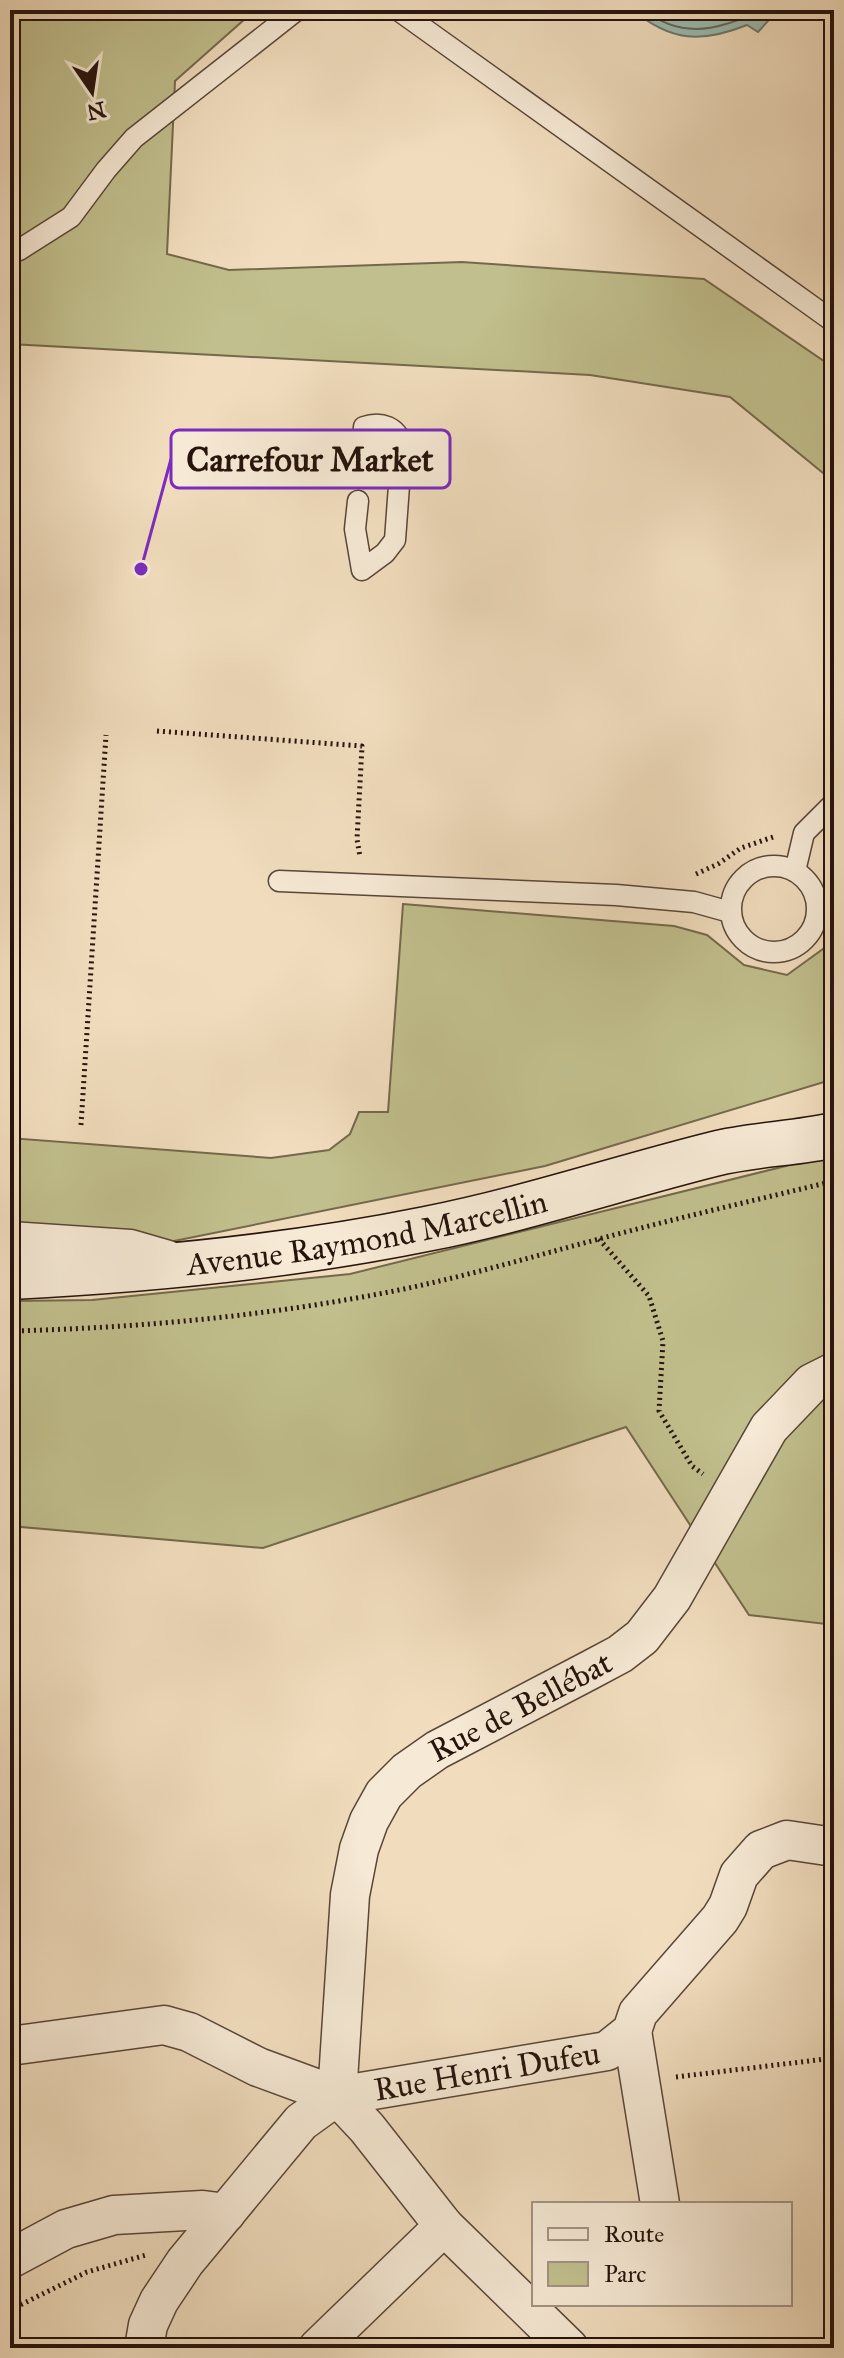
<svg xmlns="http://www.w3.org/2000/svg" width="844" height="2358" font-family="'IM FELL Great Primer',serif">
	<rect width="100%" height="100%" fill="#f1ddbe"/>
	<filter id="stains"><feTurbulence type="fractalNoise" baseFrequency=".0025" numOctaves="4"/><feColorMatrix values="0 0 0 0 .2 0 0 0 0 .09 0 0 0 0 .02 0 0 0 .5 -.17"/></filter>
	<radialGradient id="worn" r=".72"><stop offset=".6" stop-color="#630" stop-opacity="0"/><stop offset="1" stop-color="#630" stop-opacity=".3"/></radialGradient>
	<g fill="#c1bf8d" stroke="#74694c" stroke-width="2">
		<polygon points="10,10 255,10 175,81 167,254 229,270 462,262 704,279 834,368 834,482 730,397 590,375 10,344"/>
		<polygon points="403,904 674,926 707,935 744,965 787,975 827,946 834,936 834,1079 545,1166 174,1241 10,1246 10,1138 271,1158 329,1150 350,1134 359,1112 388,1112"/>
		<polygon points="834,1154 834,1625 749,1615 626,1427 263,1548 10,1526 10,1301 92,1300 350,1274"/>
	</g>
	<path fill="#9bbcb1" stroke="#6c786f" stroke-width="2" d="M633 10H778L758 32 747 25C702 43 671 42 633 10Z"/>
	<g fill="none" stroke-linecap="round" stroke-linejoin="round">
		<path stroke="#60685e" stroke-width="2" d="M645 10C669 30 697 33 726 24 738 21 745 15 757 20L767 10"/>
		<g stroke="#594638" stroke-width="23">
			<g id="lane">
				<polyline points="398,10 834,322"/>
				<polyline points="10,253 19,250 71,217 106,170 134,138 297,10"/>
				<path d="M358 501 355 529 362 570 385 553 395 540 402 445C397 427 381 421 364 427L361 463"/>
				<circle cx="774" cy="909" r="43"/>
				<polyline points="795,871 804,833 834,803"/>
				<polyline points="279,881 616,895 694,902 730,912"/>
			</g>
		</g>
		<g stroke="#594638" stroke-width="41">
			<g id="street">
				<polyline points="10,1241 130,1249 168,1260"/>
				<polyline points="632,2031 660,2204"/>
				<polyline points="10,2046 164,2025 189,2032 258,2067 337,2096"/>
				<path id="s1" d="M337 2096 350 1895 359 1849 369 1821 384 1794 407 1771 437 1750 590 1670 620 1654 642 1637 672 1598 769 1428 812 1383 834 1372"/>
				<path id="s2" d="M337 2096 607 2051 632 2031 638 2013 720 1919 728 1906 739 1875 761 1850 787 1840 834 1847"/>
				<polyline points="10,2259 66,2229 114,2215 203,2210 226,2213"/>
				<polyline points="144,2348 148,2325 159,2301 185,2262 301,2122 337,2096 367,2128 444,2226 569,2348"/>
				<polyline points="318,2348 444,2226"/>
			</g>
		</g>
		<g stroke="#26130c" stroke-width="47">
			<g id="secondary">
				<path id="s3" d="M10 1277C150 1270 288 1257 426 1229 523 1210 618 1178 714 1154 753 1144 795 1144 834 1135"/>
			</g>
		</g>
		<g stroke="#26130c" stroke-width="5" stroke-dasharray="2 4" stroke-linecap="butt">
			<polyline points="157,731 362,746 357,839 360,857"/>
			<polyline points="696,874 718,864 741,848 776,836"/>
			<polyline points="81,1125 106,735"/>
			<polyline points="599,1239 649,1296 663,1341 659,1411 692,1466 703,1474"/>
			<path d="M10 1331C138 1328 268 1316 394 1291 464 1277 531 1257 599 1239 677 1218 756 1200 834 1181"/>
			<polyline points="676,2077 834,2058"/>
			<polyline points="10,2310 87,2272 146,2255"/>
		</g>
		<use href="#lane" stroke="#f6e9d5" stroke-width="20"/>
		<use href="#street" stroke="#f6e9d5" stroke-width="38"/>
		<use href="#secondary" stroke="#f6e9d5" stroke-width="44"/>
	</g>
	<g text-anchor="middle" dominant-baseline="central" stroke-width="6" stroke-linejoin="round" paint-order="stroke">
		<g font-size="32" fill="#26130c" stroke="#f6e9d5">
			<text stroke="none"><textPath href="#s3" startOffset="360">Avenue Raymond Marcellin</textPath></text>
			<text stroke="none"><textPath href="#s1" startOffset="472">Rue de Bellébat</textPath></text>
			<text stroke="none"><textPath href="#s2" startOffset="152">Rue Henri Dufeu</textPath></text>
		</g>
	</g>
	<path fill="none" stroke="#7b2cbf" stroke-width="3" d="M141 569L171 459"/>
	<circle fill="#7b2cbf" stroke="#f6e9d5" stroke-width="3" cx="141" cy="569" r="8"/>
	<rect fill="#f6e9d5" stroke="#7b2cbf" stroke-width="3" x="171" y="430" width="279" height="58" rx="8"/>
	<g font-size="34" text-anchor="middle" font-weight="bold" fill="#26130c">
		<text x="310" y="471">Carrefour Market</text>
	</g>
	<rect width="844" height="2358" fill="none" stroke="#f1ddbe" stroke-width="40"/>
	<rect x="12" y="12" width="820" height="2334" fill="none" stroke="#26130c" stroke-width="4"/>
	<rect x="20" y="20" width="804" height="2318" fill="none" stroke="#26130c" stroke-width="2"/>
	<rect x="532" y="2202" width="260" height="104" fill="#f6e9d5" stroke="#a39385" stroke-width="2"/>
	<rect x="548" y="2228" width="40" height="12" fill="#f6e9d5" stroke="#a39385" stroke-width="2"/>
	<text x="604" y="2242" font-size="24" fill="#26130c">Route</text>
	<rect x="548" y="2262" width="40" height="24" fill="#c1bf8d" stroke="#a39385" stroke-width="2"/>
	<text x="604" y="2282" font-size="24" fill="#26130c">Parc</text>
	<g transform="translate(92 92) rotate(167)" stroke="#f6e9d5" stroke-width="6" paint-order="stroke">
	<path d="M0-6L14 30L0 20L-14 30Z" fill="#26130c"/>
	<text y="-12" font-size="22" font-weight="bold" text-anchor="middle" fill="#26130c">N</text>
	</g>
	<rect width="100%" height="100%" filter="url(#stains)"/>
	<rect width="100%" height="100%" fill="url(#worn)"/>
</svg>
